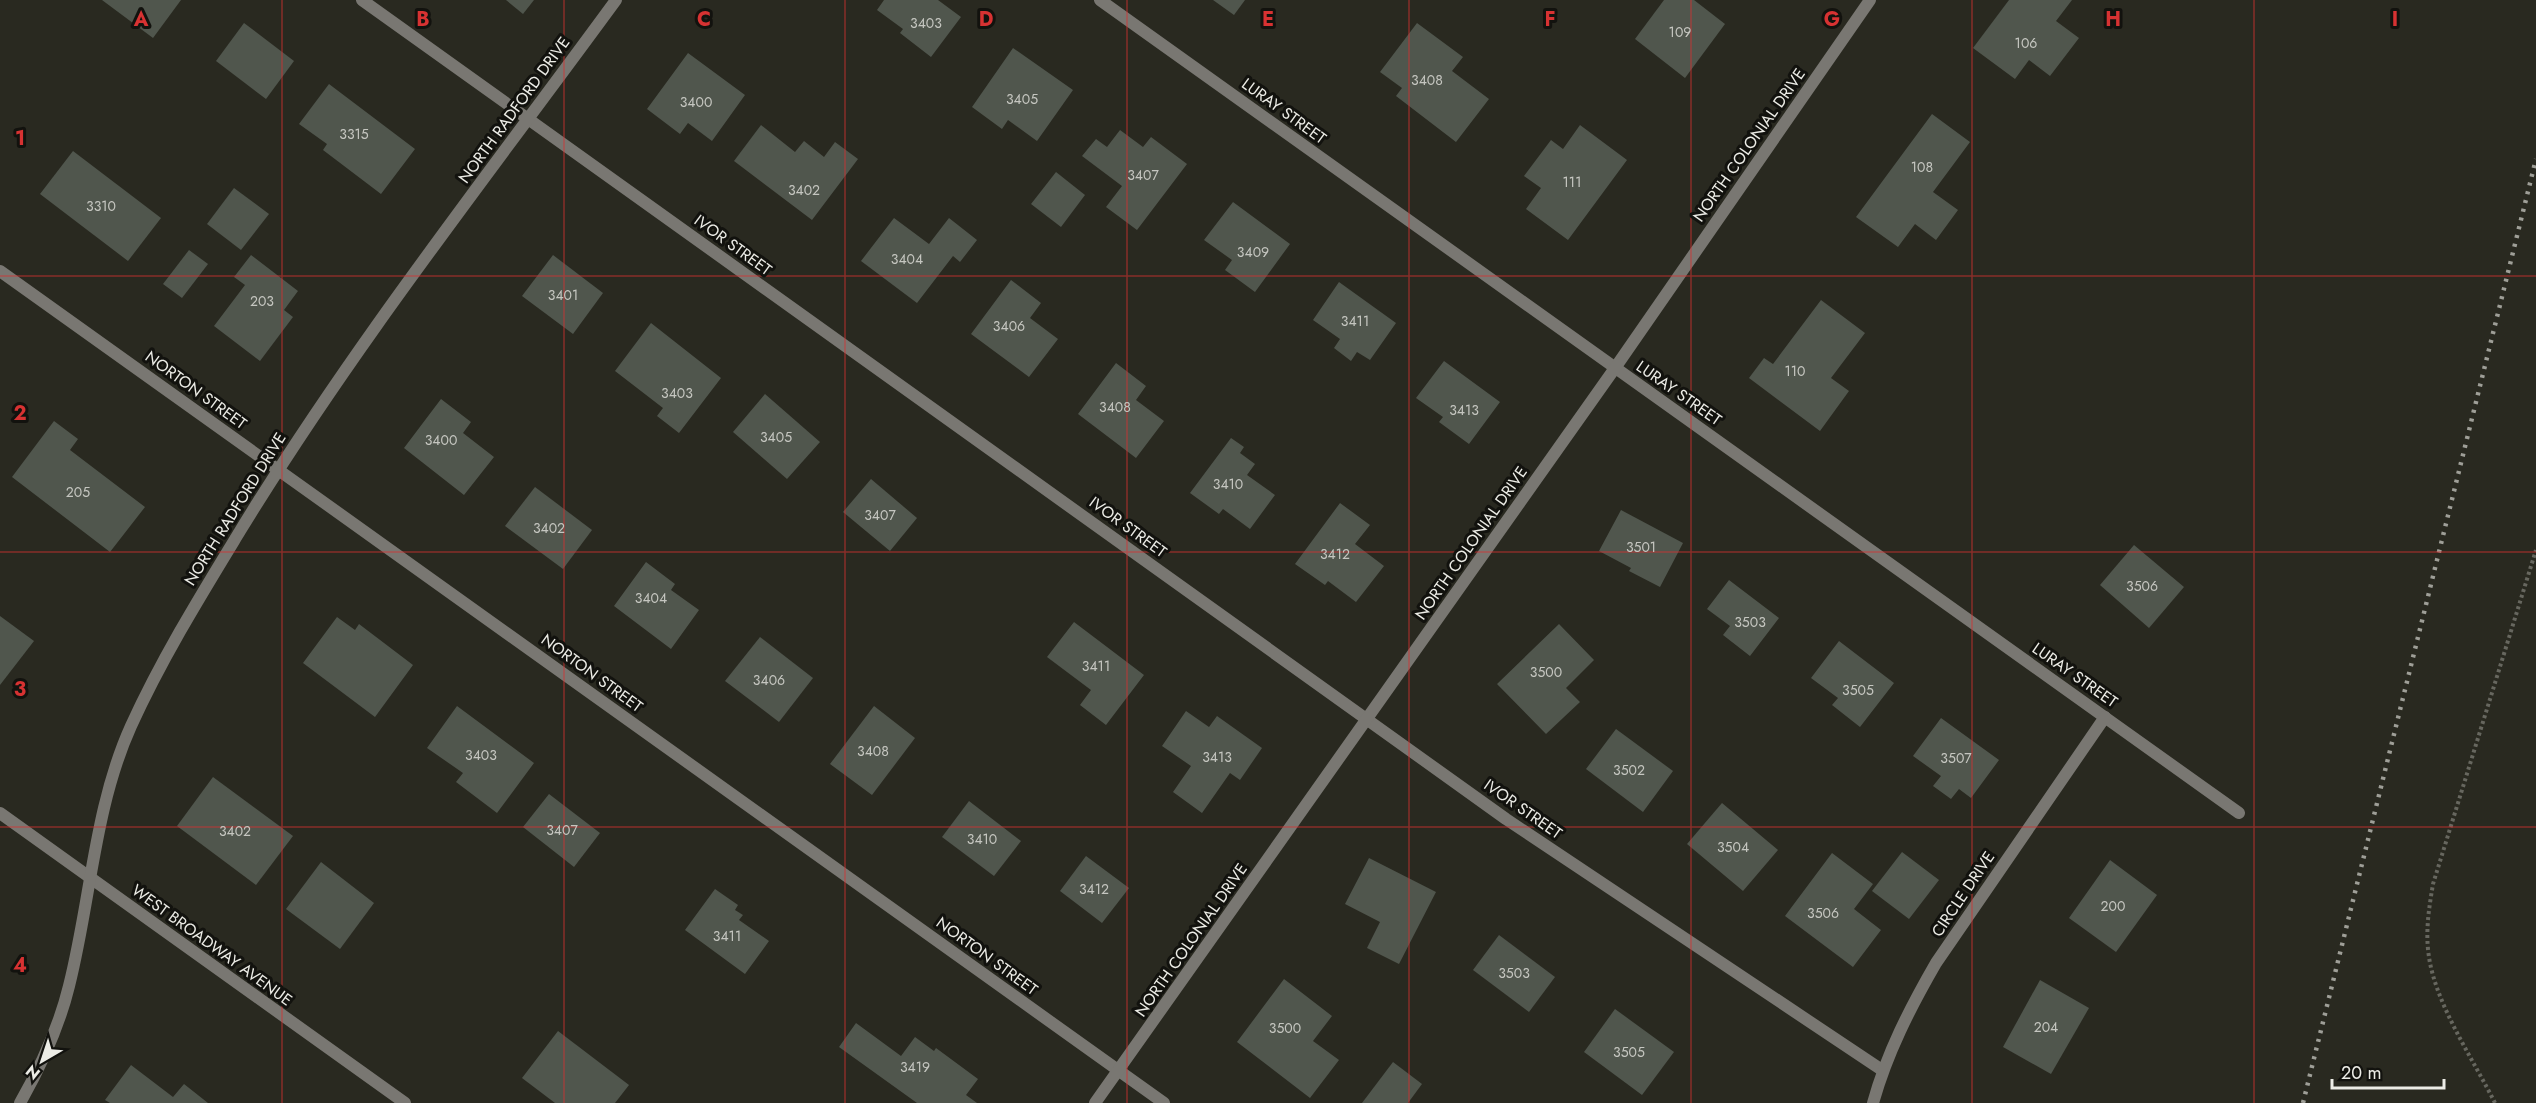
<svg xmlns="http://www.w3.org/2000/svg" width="2536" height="1103" font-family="Jost,sans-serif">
	<rect width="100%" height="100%" fill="#292920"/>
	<g fill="#50564d">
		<polygon points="102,0 181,0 153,38"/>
		<polygon points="506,0 534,0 523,14"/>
		<polygon points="884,0 938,0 961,17 931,57 900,33 903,29 877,10"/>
		<polygon points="1213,0 1245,0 1234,15"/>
		<polygon points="1664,0 1694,0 1725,24 1685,78 1635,39"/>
		<polygon points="2009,0 2072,0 2056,21 2079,38 2050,76 2029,60 2015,79 1973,48"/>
		<polygon points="244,23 294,61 266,99 216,61"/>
		<polygon points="1417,23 1463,57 1452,71 1489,99 1456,142 1396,96 1402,88 1380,72"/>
		<polygon points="1013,48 1073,90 1037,141 1008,120 1002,129 972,107"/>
		<polygon points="688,53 745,95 712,141 688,123 680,134 647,109"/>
		<polygon points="329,84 415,149 381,194 323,150 327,144 299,124"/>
		<polygon points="1932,114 1970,142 1933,192 1958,210 1936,240 1915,224 1898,247 1856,217"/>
		<polygon points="761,125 795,152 804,141 824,157 835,142 858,159 812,220 734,161"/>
		<polygon points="1580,125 1627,160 1568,240 1526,209 1541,188 1524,176 1551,140 1563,149"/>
		<polygon points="1120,130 1143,147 1151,137 1187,164 1137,230 1106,207 1122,186 1082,156 1096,139 1107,147"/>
		<polygon points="73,151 161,218 128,261 40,194"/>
		<polygon points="1056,172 1085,195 1061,227 1031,204"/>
		<polygon points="234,188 269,214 241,250 207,224"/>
		<polygon points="1233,202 1290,244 1255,292 1225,270 1232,260 1204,240"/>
		<polygon points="894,218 929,244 949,218 977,240 960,262 953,256 917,303 861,261"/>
		<polygon points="189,250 208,264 182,298 163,284"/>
		<polygon points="251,255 298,291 284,310 293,317 260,361 214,326 245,285 234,277"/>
		<polygon points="553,255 603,293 573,334 522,296"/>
		<polygon points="1011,280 1041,303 1030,318 1058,339 1029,377 971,334"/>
		<polygon points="1339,282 1396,323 1370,360 1357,352 1351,361 1334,348 1340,339 1313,320"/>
		<polygon points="1821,300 1865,333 1831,378 1849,391 1820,431 1749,378 1764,358 1773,364"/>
		<polygon points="651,323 721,378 679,433 657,416 663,408 615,371"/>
		<polygon points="1444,361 1500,402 1469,444 1439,422 1443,417 1416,398"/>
		<polygon points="1116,363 1146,386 1136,400 1164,421 1136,458 1078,414"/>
		<polygon points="765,394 820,442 787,479 733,432"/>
		<polygon points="441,399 471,422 463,433 494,457 464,495 404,448"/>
		<polygon points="54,421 78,439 70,450 145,507 110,552 12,477"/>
		<polygon points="1231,438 1244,447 1240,453 1255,464 1247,475 1275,495 1250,529 1223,509 1219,514 1190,493"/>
		<polygon points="871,479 917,518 890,551 843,512"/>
		<polygon points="535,487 592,530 563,569 505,526"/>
		<polygon points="1340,503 1370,525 1355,544 1384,566 1356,602 1328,581 1325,585 1295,564"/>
		<polygon points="1621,510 1683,543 1660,587 1629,571 1631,568 1599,551"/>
		<polygon points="2134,545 2184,587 2149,628 2100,585"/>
		<polygon points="646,562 675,584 671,590 699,610 671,649 614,606"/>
		<polygon points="1729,580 1779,618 1750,656 1723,635 1730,626 1707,609"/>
		<polygon points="0,616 34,641 0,685"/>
		<polygon points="337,617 355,630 359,624 413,665 375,717 303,663"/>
		<polygon points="1074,622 1144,675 1106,725 1080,705 1091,690 1047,657"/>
		<polygon points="1559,624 1594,660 1566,688 1580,702 1546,734 1497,684"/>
		<polygon points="760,637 813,678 779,722 725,681"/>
		<polygon points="1839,641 1894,683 1860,727 1832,705 1838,698 1811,678"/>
		<polygon points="457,706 534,763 497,813 456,782 463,773 427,748"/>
		<polygon points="874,706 915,738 872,795 830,764"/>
		<polygon points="1186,711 1209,727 1217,716 1262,748 1240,780 1230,773 1202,813 1173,792 1191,766 1162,746"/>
		<polygon points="1941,718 1999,760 1971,798 1959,789 1951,799 1933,786 1941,776 1913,756"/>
		<polygon points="1616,729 1673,771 1643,812 1586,769"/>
		<polygon points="213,777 293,836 256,885 177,826"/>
		<polygon points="549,794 600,833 574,867 523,827"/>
		<polygon points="969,801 1021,841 994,876 942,837"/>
		<polygon points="1722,803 1778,850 1743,891 1687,844"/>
		<polygon points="1902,852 1939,880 1909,919 1872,891"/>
		<polygon points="1832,853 1873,884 1854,909 1881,930 1853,967 1785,916"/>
		<polygon points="1086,856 1129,888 1102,923 1060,891"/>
		<polygon points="1369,858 1436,892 1399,964 1367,948 1380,922 1345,904"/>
		<polygon points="2110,860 2157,895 2116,952 2069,918"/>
		<polygon points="321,862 374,903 340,949 286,909"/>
		<polygon points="715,889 738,905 735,910 743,915 739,920 769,941 745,974 685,930"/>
		<polygon points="1499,935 1555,977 1529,1012 1473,970"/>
		<polygon points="1284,979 1332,1016 1313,1041 1339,1060 1310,1098 1237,1042"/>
		<polygon points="2040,980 2089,1008 2051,1074 2003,1047"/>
		<polygon points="1615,1009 1674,1052 1642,1095 1584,1052"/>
		<polygon points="856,1023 901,1056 915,1037 934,1051 936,1048 978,1079 966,1095 977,1103 917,1103 839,1047"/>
		<polygon points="558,1031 629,1085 615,1103 555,1103 522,1078"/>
		<polygon points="1393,1062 1422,1084 1408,1103 1362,1103"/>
		<polygon points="131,1065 173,1097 184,1084 208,1103 110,1103 105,1100"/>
	</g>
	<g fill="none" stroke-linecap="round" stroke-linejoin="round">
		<path stroke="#67675f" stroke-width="4" stroke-dasharray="3 3" stroke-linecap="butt" d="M2495 1103C2473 1059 2436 1005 2429 957 2425 932 2429 908 2433 884L2536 550"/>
		<g stroke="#797772" stroke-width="12">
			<polyline points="362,0 1506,819 1882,1070"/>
			<polyline points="1100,0 2239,813"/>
			<polyline points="0,271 1164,1103"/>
			<polyline points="0,813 405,1103"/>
			<path d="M20 1103C41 1066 59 1027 69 986 91 899 94 808 131 726 162 658 201 595 240 531 353 346 488 175 616 0"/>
			<polyline points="1095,1103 1615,368 1870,0"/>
			<path d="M1873 1103C1887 1053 1910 1008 1936 963L2105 717"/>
		</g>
		<polyline stroke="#9f9f98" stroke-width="4.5" stroke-dasharray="3 6" stroke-linecap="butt" points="2303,1103 2536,159"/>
	</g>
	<path fill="none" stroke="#d73232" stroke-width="1.5" stroke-opacity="0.55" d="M282 0V1103M564 0V1103M845 0V1103M1127 0V1103M1409 0V1103M1691 0V1103M1972 0V1103M2254 0V1103M0 276H2536M0 552H2536M0 827H2536"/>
	<g text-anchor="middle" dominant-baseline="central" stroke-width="6" stroke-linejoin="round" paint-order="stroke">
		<g font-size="14" fill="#c5c6c0">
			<text x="926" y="23">3403</text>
			<text x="1680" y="32">109</text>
			<text x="2026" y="43">106</text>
			<text x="1427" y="80">3408</text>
			<text x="1022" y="99">3405</text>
			<text x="696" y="102">3400</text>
			<text x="354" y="134">3315</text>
			<text x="1922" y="167">108</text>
			<text x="1143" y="175">3407</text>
			<text x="1572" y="182">111</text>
			<text x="804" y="190">3402</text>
			<text x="101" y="206">3310</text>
			<text x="1253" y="252">3409</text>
			<text x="907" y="259">3404</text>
			<text x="563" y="295">3401</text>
			<text x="262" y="301">203</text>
			<text x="1355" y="321">3411</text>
			<text x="1009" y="326">3406</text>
			<text x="1795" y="371">110</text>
			<text x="677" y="393">3403</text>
			<text x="1115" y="407">3408</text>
			<text x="1464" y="410">3413</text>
			<text x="776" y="437">3405</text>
			<text x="441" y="440">3400</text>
			<text x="1228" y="484">3410</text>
			<text x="78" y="492">205</text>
			<text x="880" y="515">3407</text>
			<text x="549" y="528">3402</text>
			<text x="1641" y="547">3501</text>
			<text x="1335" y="554">3412</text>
			<text x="2142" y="586">3506</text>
			<text x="651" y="598">3404</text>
			<text x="1750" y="622">3503</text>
			<text x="1096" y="666">3411</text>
			<text x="1546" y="672">3500</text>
			<text x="769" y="680">3406</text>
			<text x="1858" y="690">3505</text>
			<text x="873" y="751">3408</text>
			<text x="481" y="755">3403</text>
			<text x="1217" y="757">3413</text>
			<text x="1956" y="758">3507</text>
			<text x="1629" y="770">3502</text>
			<text x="562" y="830">3407</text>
			<text x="235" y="831">3402</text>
			<text x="982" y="839">3410</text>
			<text x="1733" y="847">3504</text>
			<text x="1094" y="889">3412</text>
			<text x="2113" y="906">200</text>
			<text x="1823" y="913">3506</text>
			<text x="727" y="936">3411</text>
			<text x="1514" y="973">3503</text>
			<text x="2046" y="1027">204</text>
			<text x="1285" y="1028">3500</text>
			<text x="1629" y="1052">3505</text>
			<text x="915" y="1067">3419</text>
		</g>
		<g font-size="16" fill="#ecece6" stroke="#12120e">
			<text transform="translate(514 110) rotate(-54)">NORTH RADFORD DRIVE</text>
			<text transform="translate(1284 111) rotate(36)">LURAY STREET</text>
			<text transform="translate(1749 145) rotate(-55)">NORTH COLONIAL DRIVE</text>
			<text transform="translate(733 245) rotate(36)">IVOR STREET</text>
			<text transform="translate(196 390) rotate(36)">NORTON STREET</text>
			<text transform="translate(1679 393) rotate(35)">LURAY STREET</text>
			<text transform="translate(235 509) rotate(-58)">NORTH RADFORD DRIVE</text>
			<text transform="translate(1128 527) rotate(36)">IVOR STREET</text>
			<text transform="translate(1471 543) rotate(-55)">NORTH COLONIAL DRIVE</text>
			<text transform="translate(592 673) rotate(36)">NORTON STREET</text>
			<text transform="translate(2075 675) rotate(35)">LURAY STREET</text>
			<text transform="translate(1523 809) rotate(35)">IVOR STREET</text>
			<text transform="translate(1963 894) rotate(-56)">CIRCLE DRIVE</text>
			<text transform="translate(1191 940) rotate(-55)">NORTH COLONIAL DRIVE</text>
			<text transform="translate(212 945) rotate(36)">WEST BROADWAY AVENUE</text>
			<text transform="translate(987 956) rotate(36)">NORTON STREET</text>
		</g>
	</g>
	<g font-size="20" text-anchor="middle" font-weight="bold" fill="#d73232" stroke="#12120e" stroke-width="6" stroke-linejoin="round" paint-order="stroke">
		<text x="141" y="26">A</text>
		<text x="423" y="26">B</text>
		<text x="704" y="26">C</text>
		<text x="986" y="26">D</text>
		<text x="1268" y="26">E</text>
		<text x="1550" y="26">F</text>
		<text x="1832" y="26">G</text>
		<text x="2113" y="26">H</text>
		<text x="2395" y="26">I</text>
		<text x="20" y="145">1</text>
		<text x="20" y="420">2</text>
		<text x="20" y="696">3</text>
		<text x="20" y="972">4</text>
	</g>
	<g transform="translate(42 1061) rotate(219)" stroke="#12120e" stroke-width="4.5" paint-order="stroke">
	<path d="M0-4.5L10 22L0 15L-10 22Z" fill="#ecece6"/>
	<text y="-9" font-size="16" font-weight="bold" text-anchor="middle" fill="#ecece6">N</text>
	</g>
	<path d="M2332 1079v9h112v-9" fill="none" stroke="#ecece6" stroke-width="3"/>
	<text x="2341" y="1079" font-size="18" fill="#ecece6" stroke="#12120e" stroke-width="4.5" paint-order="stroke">20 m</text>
</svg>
